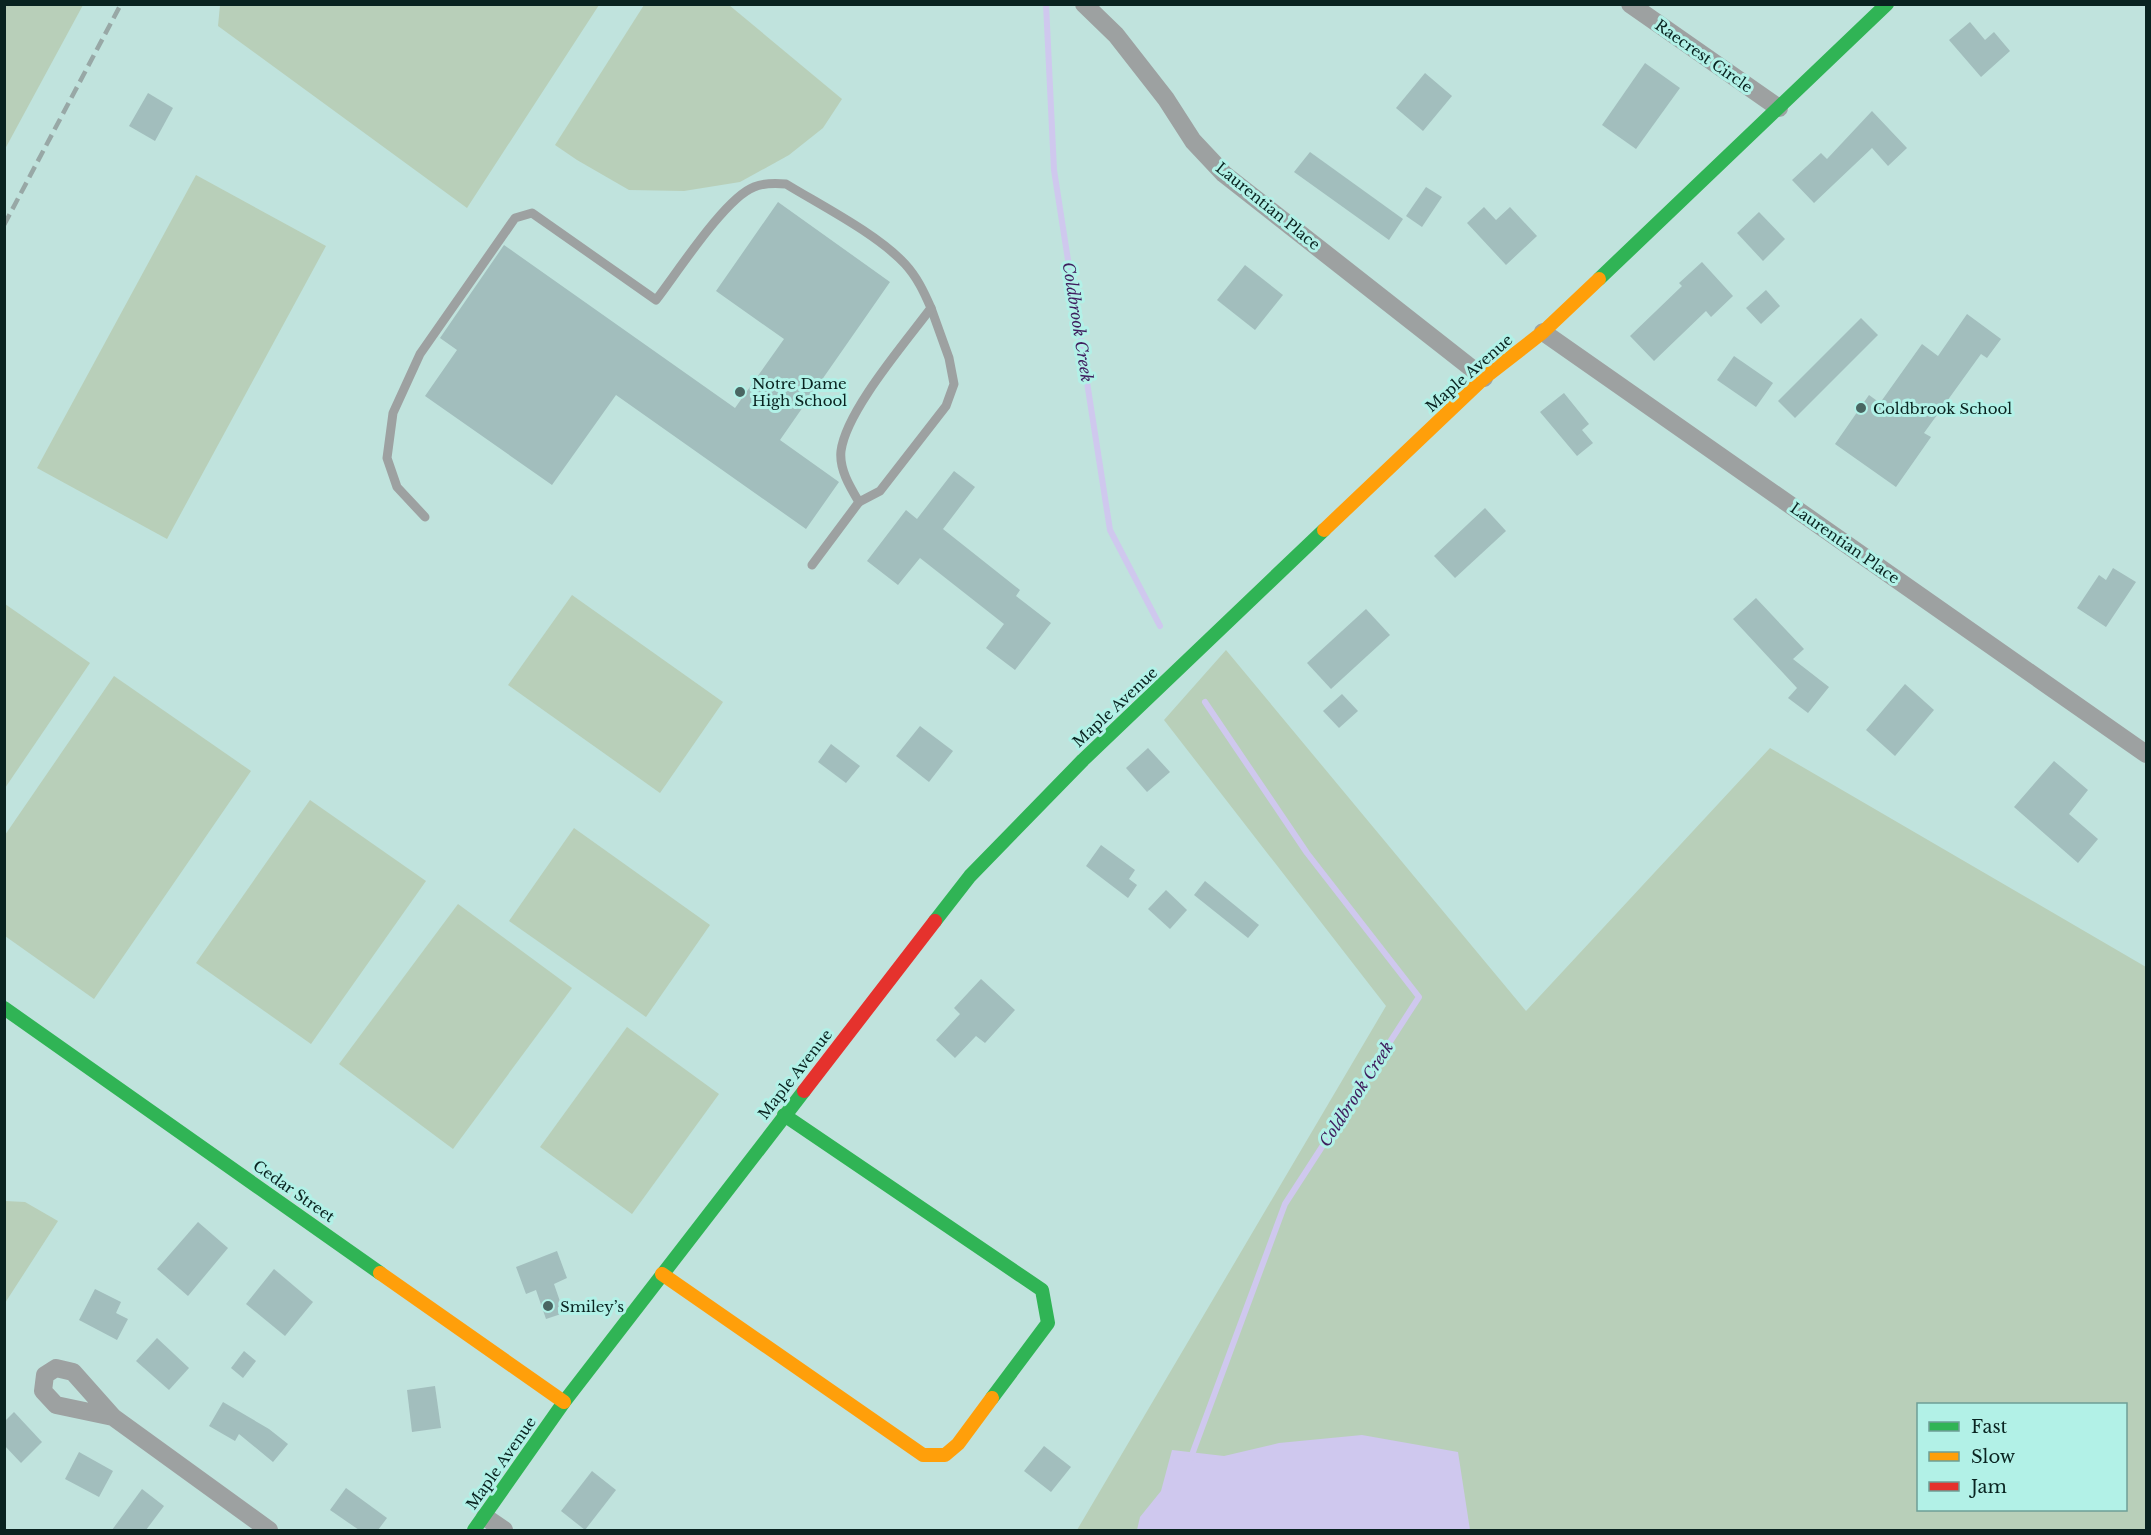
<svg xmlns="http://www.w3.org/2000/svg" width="2151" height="1535" font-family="'Libre Baskerville',serif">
	<rect width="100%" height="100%" fill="#c0e3dd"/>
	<g fill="#b8cfb9" fill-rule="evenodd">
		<polygon points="5,4 83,5 5,149 4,5"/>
		<polygon points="220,5 220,4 599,5 467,208 218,26"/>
		<polygon points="644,5 729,5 842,99 823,128 789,155 740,182 684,191 629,190 577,160 555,145"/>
		<polygon points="196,175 326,246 167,539 37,468"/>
		<polygon points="572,595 723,702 660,793 508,685"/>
		<polygon points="5,604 90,663 5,788"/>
		<path d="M1226 650 1526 1011 1770 748 2146 967V1530H1077L1386 1006 1164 720ZM1918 1404H2126V1510H1918Z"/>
		<polygon points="114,676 251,771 94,999 5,936 5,835"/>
		<polygon points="310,800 426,881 311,1044 196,963"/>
		<polygon points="574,828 710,925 646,1017 509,921"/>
		<polygon points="458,904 572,988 453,1149 339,1064"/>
		<polygon points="627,1027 719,1094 632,1214 540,1147"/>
		<polygon points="5,1201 25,1202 58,1221 5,1303"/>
	</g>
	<polygon fill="#cfc8ee" points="1362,1435 1458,1452 1470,1530 1137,1530 1140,1517 1161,1491 1172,1450 1224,1456 1279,1443"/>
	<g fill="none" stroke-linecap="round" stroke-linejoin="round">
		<g stroke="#cfc8ee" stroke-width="6">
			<polyline points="1046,4 1054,170 1110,530 1160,626"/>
			<polyline points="1190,1460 1285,1204 1419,997 1307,853 1205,702"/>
		</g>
	</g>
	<g fill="#a2bebd">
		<polygon points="1970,22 1985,40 1994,32 2010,51 1981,77 1949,40"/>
		<polygon points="1645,63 1680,88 1636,149 1602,125"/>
		<polygon points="1425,73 1452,96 1423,131 1396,108"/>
		<polygon points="148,93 173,108 155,141 129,126"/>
		<polygon points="1872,111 1907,148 1888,166 1872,148 1814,203 1792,180 1821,153 1827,159"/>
		<polygon points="1310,152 1403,219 1389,240 1294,172"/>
		<polygon points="1426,187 1442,197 1422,227 1406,216"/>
		<polygon points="778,202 890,282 780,440 839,482 806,529 616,395 552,485 425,396 457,350 440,338 504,245 735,408 784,339 716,291"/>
		<polygon points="1484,207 1496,220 1510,207 1537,236 1506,265 1467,223"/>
		<polygon points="1759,212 1785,239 1763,261 1737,233"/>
		<polygon points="1702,262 1733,296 1711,317 1706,311 1654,361 1630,336 1682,286 1679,283"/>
		<polygon points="1245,265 1283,295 1255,330 1217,300"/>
		<polygon points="1766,290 1780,306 1761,324 1746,308"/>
		<polygon points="1967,314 2001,339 1987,358 1981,354 1924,433 1931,437 1896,487 1835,444 1869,395 1880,403 1922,344 1938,356"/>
		<polygon points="1861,318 1878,335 1795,418 1778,401"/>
		<polygon points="1734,356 1773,383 1756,407 1717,380"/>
		<polygon points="1564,393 1589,424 1582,430 1593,443 1577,456 1540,412"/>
		<polygon points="954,471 975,487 943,529 1020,590 1016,596 1051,623 1015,670 986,648 1004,624 920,558 898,585 867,561 906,510 917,519"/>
		<polygon points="1485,508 1506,531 1455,578 1434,556"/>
		<polygon points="2113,568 2136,582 2106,627 2077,608 2099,575 2106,580"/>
		<polygon points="1756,598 1804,649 1793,659 1829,687 1808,713 1788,698 1797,688 1733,619"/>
		<polygon points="1366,609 1390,635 1331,689 1307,663"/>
		<polygon points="1905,684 1934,710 1895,756 1866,730"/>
		<polygon points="1342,694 1358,711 1339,728 1323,711"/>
		<polygon points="920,726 953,751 929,782 896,756"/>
		<polygon points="831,744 860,766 846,783 818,762"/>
		<polygon points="1148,748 1170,772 1147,792 1126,768"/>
		<polygon points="2054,761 2088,790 2069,814 2098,839 2078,863 2014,807"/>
		<polygon points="1101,845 1135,870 1129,879 1137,885 1128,898 1086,866"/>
		<polygon points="1205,881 1259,925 1248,938 1194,895"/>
		<polygon points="1166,890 1187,910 1170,929 1148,909"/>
		<polygon points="981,979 1015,1010 985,1043 976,1036 955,1058 936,1040 960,1014 954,1008"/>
		<polygon points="198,1222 228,1248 188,1296 157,1269"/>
		<polygon points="557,1251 567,1278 554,1284 564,1313 546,1319 536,1290 526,1294 516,1267"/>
		<polygon points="274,1269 313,1302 285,1336 246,1304"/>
		<polygon points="95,1289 121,1302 116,1313 128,1319 117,1340 79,1320"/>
		<polygon points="157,1338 189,1368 169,1390 136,1361"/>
		<polygon points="244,1351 256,1361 243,1378 231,1368"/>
		<polygon points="435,1386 441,1428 412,1432 407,1390"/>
		<polygon points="223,1402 269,1429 288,1444 273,1462 239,1434 235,1441 209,1426"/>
		<polygon points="14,1412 42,1442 21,1463 4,1445 4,1422"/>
		<polygon points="1044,1446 1071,1467 1051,1492 1024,1471"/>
		<polygon points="79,1452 113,1471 99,1497 65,1479"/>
		<polygon points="592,1471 616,1490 585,1530 561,1511"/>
		<polygon points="346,1488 387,1518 378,1530 359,1530 330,1510"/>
		<polygon points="142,1489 164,1506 146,1530 112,1530"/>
	</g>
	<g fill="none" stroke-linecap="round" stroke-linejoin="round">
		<g stroke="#9da1a1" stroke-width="9">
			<polyline points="859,502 880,491 946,406 954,384 949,358 931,308"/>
			<path d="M425 517 397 487 387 458 393 413 420 354 515 218 532 213 656 300C677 273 725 198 754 187 764 183 776 183 786 184 822 206 877 234 905 264 917 277 924 292 931 308 905 343 846 411 841 451 839 469 850 487 859 502L812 565"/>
		</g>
		<g stroke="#9da1a1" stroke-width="18">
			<polyline points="1084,4 1116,35 1166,99 1193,141 1224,174 1484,378"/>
			<polyline points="1630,4 1779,108"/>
			<polyline points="1543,332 2146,754"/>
			<polyline points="113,1417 56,1405 43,1391 45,1375 56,1368 73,1372 113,1417 269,1530"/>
			<polyline points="485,1517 504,1530"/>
		</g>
		<g stroke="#30b455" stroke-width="14">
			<polyline points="1599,279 1887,4"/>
			<polyline points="935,921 970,876 1083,760 1324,530"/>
			<polyline points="4,1008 380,1273"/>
			<polyline points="784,1115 1042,1290 1048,1323 992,1398"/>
			<polyline points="474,1530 564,1402 804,1091"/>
		</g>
		<g stroke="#ff9f0a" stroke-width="14">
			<polyline points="1324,530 1484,378 1543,332 1599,279"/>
			<polyline points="380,1273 564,1402"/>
			<polyline points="662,1274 923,1455 945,1455 958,1444 992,1398"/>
		</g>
		<polyline stroke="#e5322d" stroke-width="14" points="804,1091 935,921"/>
		<polyline stroke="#98a8a6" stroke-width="4.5" stroke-dasharray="12 6" stroke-linecap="butt" points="4,225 121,4"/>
	</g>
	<g fill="#496662" stroke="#b2f1e7" stroke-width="2">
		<circle cx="740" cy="392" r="6"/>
		<circle cx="1861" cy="408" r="6"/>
		<circle cx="548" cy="1306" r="6"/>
	</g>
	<g text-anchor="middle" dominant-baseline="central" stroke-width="6" stroke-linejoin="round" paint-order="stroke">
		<g font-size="15" fill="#092320" stroke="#b2f1e7">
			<text transform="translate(1704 56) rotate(35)">Raecrest Circle</text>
			<text transform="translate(1268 206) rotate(39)">Laurentian Place</text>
			<text transform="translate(1469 373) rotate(-41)">Maple Avenue</text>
			<text transform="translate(1845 543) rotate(35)">Laurentian Place</text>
			<text transform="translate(1115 707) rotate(-43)">Maple Avenue</text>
			<text transform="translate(795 1074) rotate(-52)">Maple Avenue</text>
			<text transform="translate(294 1191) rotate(35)">Cedar Street</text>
			<text transform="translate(501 1463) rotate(-55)">Maple Avenue</text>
		</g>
		<g font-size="15" fill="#092320" stroke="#b2f1e7" text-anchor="start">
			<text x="752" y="383">Notre Dame<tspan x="752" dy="17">High School</tspan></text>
			<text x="1873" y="408">Coldbrook School</text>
			<text x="560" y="1306">Smiley’s</text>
		</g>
		<g font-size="16" font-style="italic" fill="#3f1e5e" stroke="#b2f1e7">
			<text transform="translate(1078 322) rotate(81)">Coldbrook Creek</text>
			<text transform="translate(1356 1094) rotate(-57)">Coldbrook Creek</text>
		</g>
	</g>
	<rect width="2151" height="1535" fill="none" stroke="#092320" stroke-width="12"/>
	<rect x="1917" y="1403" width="210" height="108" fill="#b2f1e7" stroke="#6e9f97" stroke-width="1.5"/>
	<rect x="1929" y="1422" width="30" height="9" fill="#30b455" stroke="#6e9f97" stroke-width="1.5"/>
	<text x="1971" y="1433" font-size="18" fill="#092320">Fast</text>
	<rect x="1929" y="1452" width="30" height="9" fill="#ff9f0a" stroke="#6e9f97" stroke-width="1.5"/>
	<text x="1971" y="1463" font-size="18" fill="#092320">Slow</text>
	<rect x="1929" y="1482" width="30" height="9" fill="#e5322d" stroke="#6e9f97" stroke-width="1.5"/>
	<text x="1971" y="1493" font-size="18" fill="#092320">Jam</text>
</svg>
